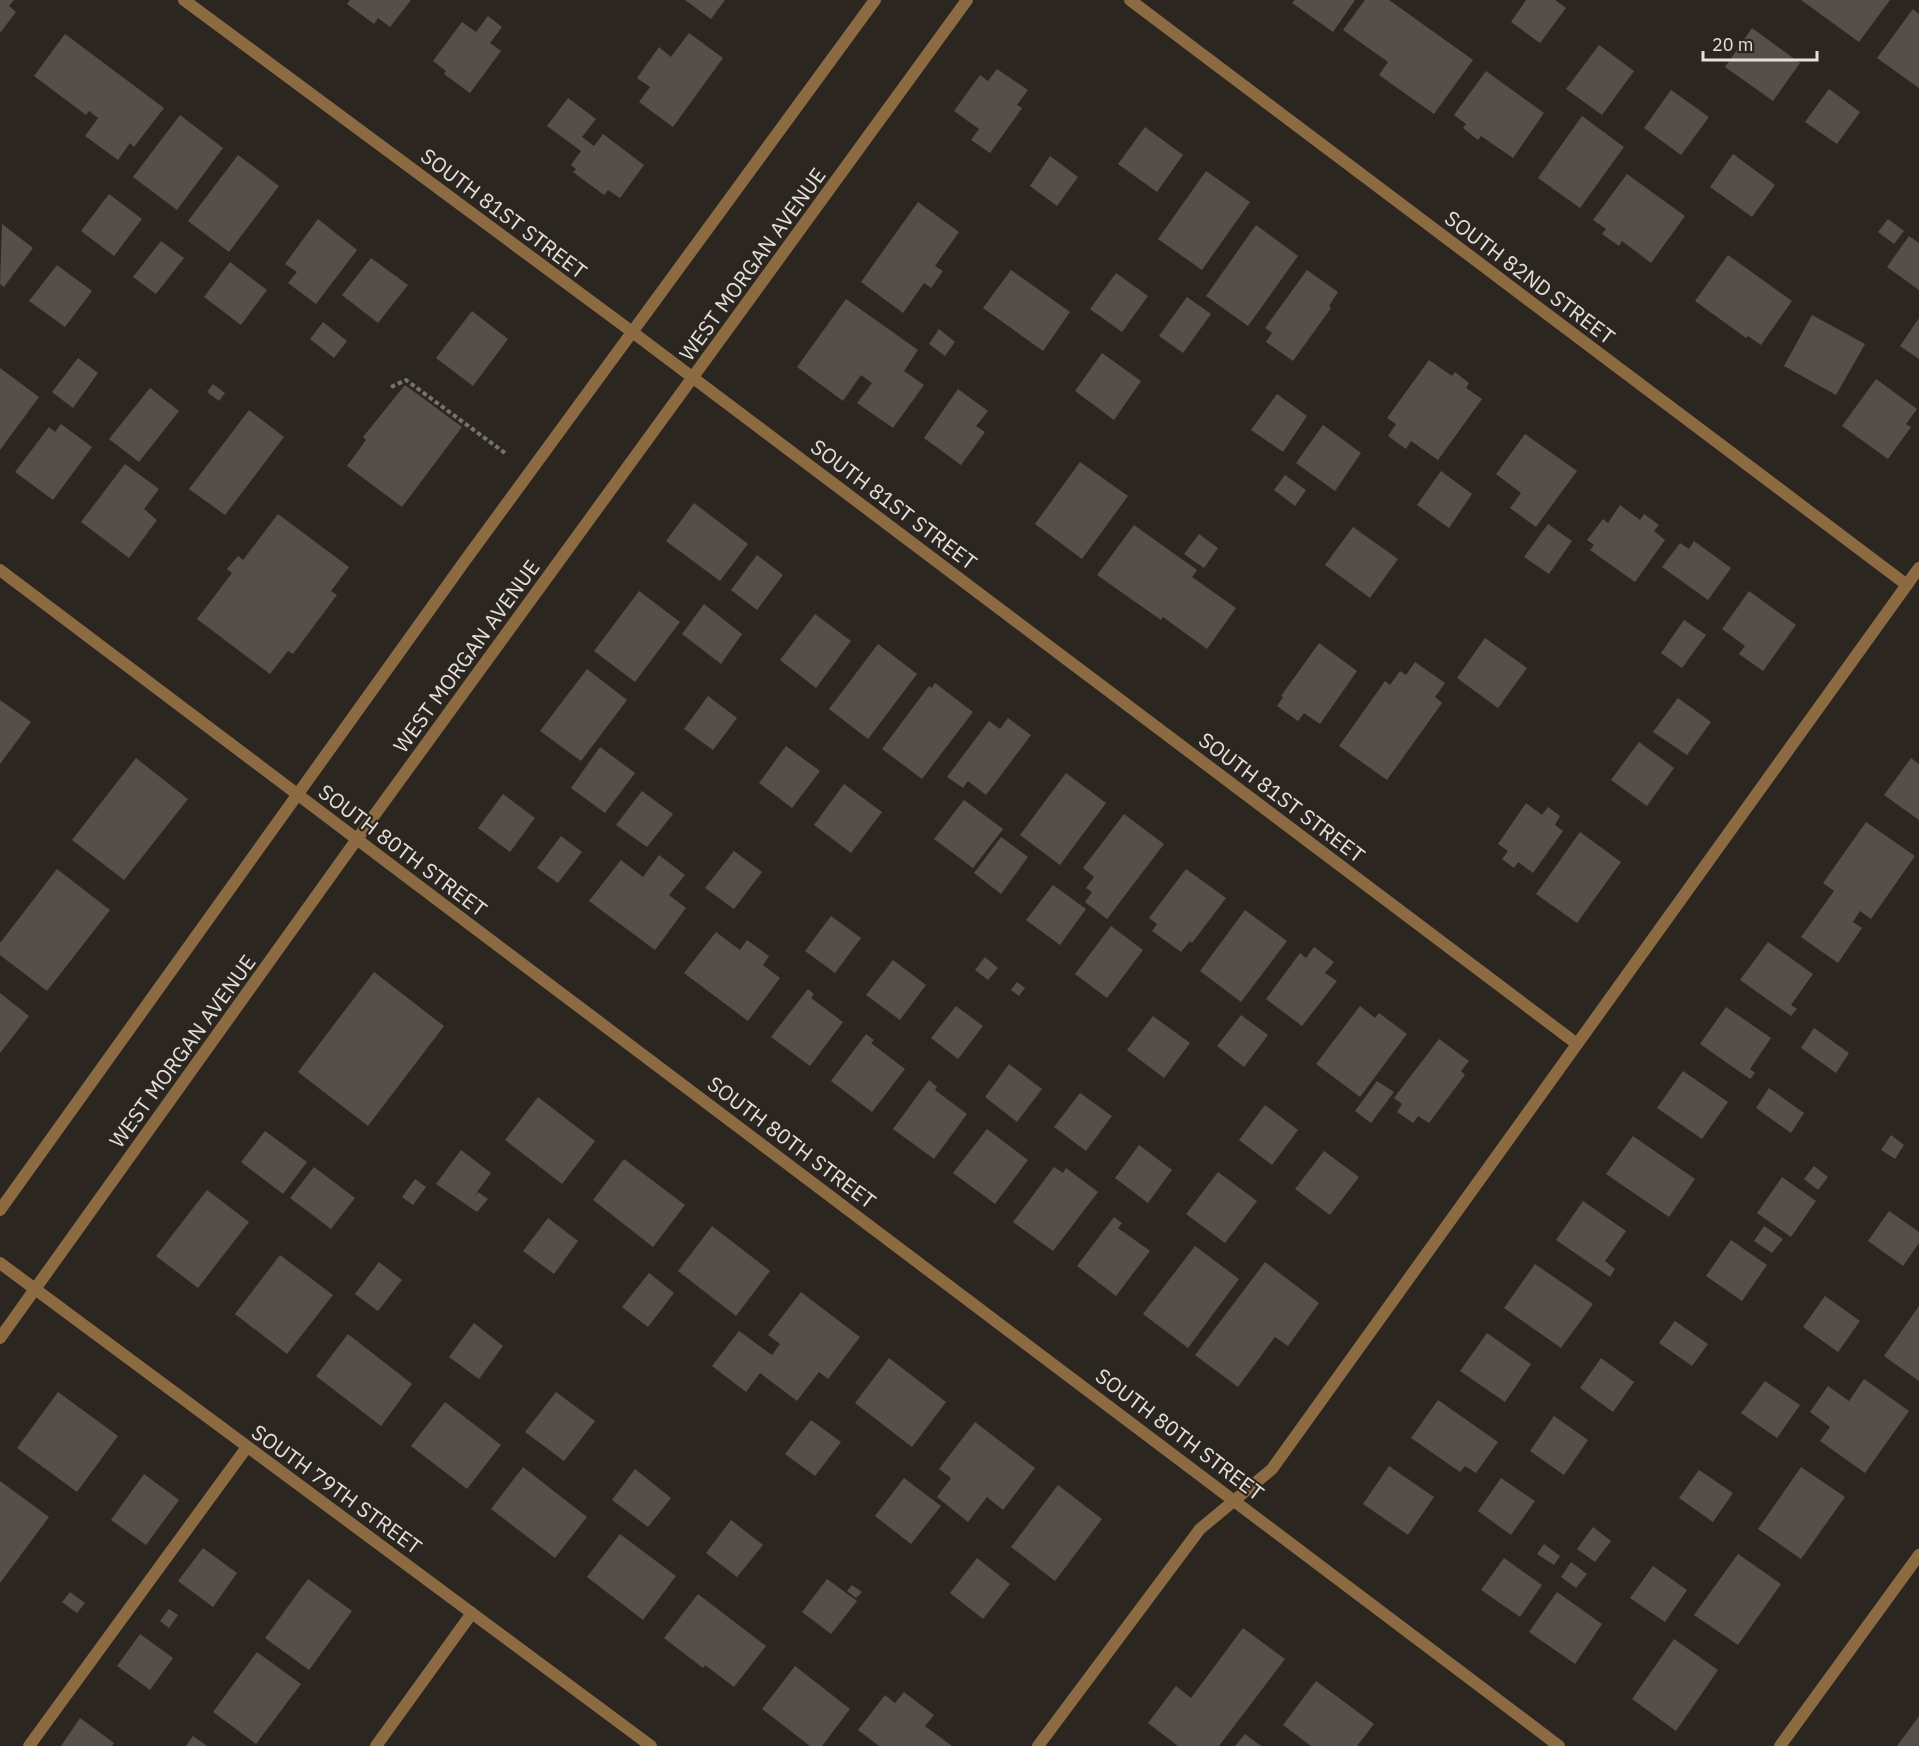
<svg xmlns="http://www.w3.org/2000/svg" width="1919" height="1746" font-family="'IBM Plex Sans',sans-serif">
	<rect width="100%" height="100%" fill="#2c2621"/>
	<g fill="#564e49">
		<polygon points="0,0 14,0 9,6 16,12 0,33"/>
		<polygon points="350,0 411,0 390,27 378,18 374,24 347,4"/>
		<polygon points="685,0 725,0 711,19"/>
		<polygon points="1295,0 1355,0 1333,32 1292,3"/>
		<polygon points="1365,0 1389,0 1473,60 1434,114 1379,75 1388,62 1343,30"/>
		<polygon points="1526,0 1555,0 1566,8 1540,43 1511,22"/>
		<polygon points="1801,0 1890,0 1859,42"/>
		<polygon points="1913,9 1919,14 1919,88 1877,58"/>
		<polygon points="488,16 502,27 490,43 501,51 470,93 444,74 446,71 433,61 462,22 476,32"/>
		<polygon points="1752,28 1800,63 1773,101 1725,67"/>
		<polygon points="689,33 723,58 673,127 639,102 650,87 637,78 659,47 671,57"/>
		<polygon points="65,34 164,108 134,147 130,143 118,160 85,136 98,118 89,111 86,115 34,76"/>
		<polygon points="1599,45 1634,71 1602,115 1566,89"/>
		<polygon points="997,69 1028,90 1017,105 1022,108 990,153 971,140 979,129 954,111 980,75 988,81"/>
		<polygon points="1486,71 1544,113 1513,158 1481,136 1478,140 1463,128 1466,124 1454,115"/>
		<polygon points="1829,89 1860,112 1837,144 1805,122"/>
		<polygon points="1671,90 1709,117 1681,155 1644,128"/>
		<polygon points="568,98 596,119 582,137 594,146 603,134 644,165 620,198 608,190 604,195 573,172 576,169 571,165 581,151 547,126"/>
		<polygon points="180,115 223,148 177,210 133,177"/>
		<polygon points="1582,116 1624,147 1580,208 1538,178"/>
		<polygon points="1145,127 1183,155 1157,192 1118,164"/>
		<polygon points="1733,154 1775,185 1752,217 1710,187"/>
		<polygon points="238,155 279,186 229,252 188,221"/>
		<polygon points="1050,156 1078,177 1057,206 1030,186"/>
		<polygon points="1206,171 1250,202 1202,270 1158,239"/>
		<polygon points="1627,174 1685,216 1651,263 1622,241 1619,246 1602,234 1606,229 1593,220"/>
		<polygon points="109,194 142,219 114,256 81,231"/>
		<polygon points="918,202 959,232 935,266 943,271 931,288 924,283 903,313 861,282"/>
		<polygon points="318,219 357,250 316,304 288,283 297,272 285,264"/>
		<polygon points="1888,219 1904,231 1894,244 1878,232"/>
		<polygon points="2,224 33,248 4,287 0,284"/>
		<polygon points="1256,225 1298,256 1248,326 1206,296"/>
		<polygon points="1909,236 1919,243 1919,290 1887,267"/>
		<polygon points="161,241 184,258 156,294 133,277"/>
		<polygon points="1728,255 1792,301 1761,345 1748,336 1746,338 1695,301"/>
		<polygon points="371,258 408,285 378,323 342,295"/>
		<polygon points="230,262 267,290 241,325 204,297"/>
		<polygon points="57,265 92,291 65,327 29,301"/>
		<polygon points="1011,270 1070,312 1043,351 983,308"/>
		<polygon points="1307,270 1338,292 1329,306 1331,308 1293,361 1266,342 1272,333 1265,328"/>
		<polygon points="1116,273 1148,296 1122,332 1090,309"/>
		<polygon points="1187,297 1211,314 1183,353 1159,336"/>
		<polygon points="846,299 918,350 904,371 924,385 893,428 857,403 872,383 861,375 843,401 797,367"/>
		<polygon points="472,311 508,339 473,386 436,358"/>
		<polygon points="1812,315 1865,344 1836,395 1784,366"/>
		<polygon points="1919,318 1919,359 1900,346"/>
		<polygon points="323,322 347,341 334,358 310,339"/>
		<polygon points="939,329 955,342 945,356 929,344"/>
		<polygon points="1102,353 1141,381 1114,420 1075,391"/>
		<polygon points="78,358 98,373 73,408 52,392"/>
		<polygon points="1429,360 1452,376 1455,372 1469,383 1466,388 1482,399 1438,460 1411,441 1406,449 1388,436 1396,424 1387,418"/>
		<polygon points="0,368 39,397 0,450"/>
		<polygon points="1876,379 1917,409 1906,424 1911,427 1888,459 1842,426"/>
		<polygon points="213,384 225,393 219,401 207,392"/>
		<polygon points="405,385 462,427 402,507 347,466 366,440 363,437"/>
		<polygon points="150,388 179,411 139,462 109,439"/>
		<polygon points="958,389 988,411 976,426 985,432 961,465 924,438"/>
		<polygon points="1277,394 1307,416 1283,452 1251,430"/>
		<polygon points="249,410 284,437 225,515 189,489"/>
		<polygon points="61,424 92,447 53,500 15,472 49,427 55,432"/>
		<polygon points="1323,425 1361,453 1335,491 1296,463"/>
		<polygon points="1525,434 1577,471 1536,527 1510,508 1521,493 1496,474"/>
		<polygon points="1080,462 1128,496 1082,559 1035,524"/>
		<polygon points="125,464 159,489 144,509 157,520 129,558 81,522"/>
		<polygon points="1441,471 1472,494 1449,528 1417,505"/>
		<polygon points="1285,475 1306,490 1295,506 1274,490"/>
		<polygon points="694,503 748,544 720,581 666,541"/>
		<polygon points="1620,505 1640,520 1644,514 1659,525 1654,531 1665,540 1635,582 1590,550 1594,545 1587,540 1603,519 1608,523"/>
		<polygon points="278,514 349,567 331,591 337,595 293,654 288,651 270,674 197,619 232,573 227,569 238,556 243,560"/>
		<polygon points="1548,524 1572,541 1549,574 1524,557"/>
		<polygon points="1134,525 1197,570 1192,577 1236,608 1207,649 1163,617 1161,620 1097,575"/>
		<polygon points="1353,527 1398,559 1370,598 1325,565"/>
		<polygon points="1199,534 1218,548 1204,568 1184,554"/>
		<polygon points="1694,541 1731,568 1708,600 1662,567 1680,543 1689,549"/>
		<polygon points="757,555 783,575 757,610 731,590"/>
		<polygon points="639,591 680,622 635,682 594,651"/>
		<polygon points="1749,591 1796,625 1763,671 1739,654 1745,646 1722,629"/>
		<polygon points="704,604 742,634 721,664 682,634"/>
		<polygon points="815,614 851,641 816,688 780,660"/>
		<polygon points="1684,620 1706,635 1682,668 1661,653"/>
		<polygon points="1485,638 1527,668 1498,708 1457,678"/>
		<polygon points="1319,643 1357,671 1320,724 1304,713 1298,721 1277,706 1283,697 1281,696"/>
		<polygon points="878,644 917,674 868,739 829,709"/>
		<polygon points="1415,662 1445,683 1435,697 1442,703 1387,780 1339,746 1385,681 1390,685 1400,671 1406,675"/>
		<polygon points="587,669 627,700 581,761 540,731"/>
		<polygon points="935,683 973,712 922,779 882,749 929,686 932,688"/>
		<polygon points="708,696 737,718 713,750 684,729"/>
		<polygon points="1678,698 1711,722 1687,755 1653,732"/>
		<polygon points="0,700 31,722 0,764"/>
		<polygon points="1008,718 1031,735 986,795 968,781 963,788 947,777 989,721 1000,729"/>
		<polygon points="1639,742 1674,768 1647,806 1611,780"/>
		<polygon points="786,746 820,771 792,808 759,783"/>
		<polygon points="600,747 635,773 605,813 571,788"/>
		<polygon points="136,758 188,799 124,880 72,840"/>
		<polygon points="1911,758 1919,764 1919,820 1884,795"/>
		<polygon points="1066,773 1106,803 1060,865 1020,835"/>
		<polygon points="844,784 882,812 851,853 814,825"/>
		<polygon points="642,791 673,814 647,847 616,825"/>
		<polygon points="503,794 535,818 510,852 478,828"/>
		<polygon points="964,800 1003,829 973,868 934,839"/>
		<polygon points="1526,803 1542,815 1548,807 1560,816 1555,825 1563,831 1533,873 1518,862 1514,868 1502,859 1508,851 1498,844"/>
		<polygon points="1124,814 1164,844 1107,919 1085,902 1092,892 1086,888 1094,877 1083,868"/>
		<polygon points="1866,822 1915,856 1871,919 1860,911 1853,922 1862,928 1838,963 1801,937 1834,891 1823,883"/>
		<polygon points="1580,832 1621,862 1577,923 1536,894"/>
		<polygon points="561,836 582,852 558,883 537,868"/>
		<polygon points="1001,837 1028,857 1001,894 974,873"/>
		<polygon points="734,851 762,872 734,909 705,888"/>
		<polygon points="659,855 685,875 669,895 686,908 655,950 589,901 621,860 643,877"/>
		<polygon points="57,869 110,910 47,991 0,955 0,943"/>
		<polygon points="1186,869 1226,898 1192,943 1190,941 1181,952 1152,931 1157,924 1149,918"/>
		<polygon points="1053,885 1086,909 1060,945 1026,920"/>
		<polygon points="1245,910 1287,941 1241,1002 1200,971"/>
		<polygon points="831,916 861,938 835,973 805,951"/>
		<polygon points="1111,926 1143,950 1107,998 1075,974"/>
		<polygon points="716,932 740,950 747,940 769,956 763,965 780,978 748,1021 684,973"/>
		<polygon points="1768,942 1813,974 1791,1005 1797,1009 1791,1016 1740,980"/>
		<polygon points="1314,947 1334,962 1325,973 1337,981 1302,1026 1266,999 1300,953 1306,958"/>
		<polygon points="985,957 998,968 988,980 975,970"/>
		<polygon points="893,960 926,985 900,1020 866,995"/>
		<polygon points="374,972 444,1026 368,1126 298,1072"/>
		<polygon points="1017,982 1025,988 1019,996 1011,990"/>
		<polygon points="808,989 814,994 811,998 843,1022 810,1066 771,1037"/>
		<polygon points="0,993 29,1016 0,1053"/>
		<polygon points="956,1006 983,1026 958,1059 931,1038"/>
		<polygon points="1360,1006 1375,1018 1379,1013 1407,1034 1360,1097 1316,1064"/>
		<polygon points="1726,1007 1771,1038 1750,1069 1755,1073 1750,1079 1700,1044"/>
		<polygon points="1241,1015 1268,1035 1244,1067 1217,1046"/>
		<polygon points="1153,1016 1190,1043 1164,1078 1127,1050"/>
		<polygon points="1814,1028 1849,1053 1836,1073 1801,1048"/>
		<polygon points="866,1034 874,1040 871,1043 905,1069 872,1112 831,1081"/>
		<polygon points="1439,1039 1469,1061 1461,1071 1465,1075 1429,1123 1418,1116 1413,1123 1397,1112 1402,1104 1394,1098"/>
		<polygon points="1009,1064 1042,1089 1017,1122 985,1097"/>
		<polygon points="1683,1071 1728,1102 1702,1139 1657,1108"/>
		<polygon points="929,1080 937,1087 935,1090 967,1114 934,1159 893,1129"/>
		<polygon points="1377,1081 1394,1092 1371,1123 1355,1111"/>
		<polygon points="1769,1088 1804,1113 1791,1133 1756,1108"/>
		<polygon points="1080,1093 1112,1116 1086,1151 1054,1127"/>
		<polygon points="538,1097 595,1141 562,1184 505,1140"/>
		<polygon points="1265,1105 1298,1130 1272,1165 1239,1140"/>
		<polygon points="987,1129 1028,1160 995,1204 953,1173"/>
		<polygon points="265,1131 307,1162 283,1194 241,1162"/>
		<polygon points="1891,1135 1904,1145 1895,1159 1881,1150"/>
		<polygon points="1633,1136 1695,1179 1669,1217 1606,1174"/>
		<polygon points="1139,1145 1172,1170 1148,1203 1115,1178"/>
		<polygon points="461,1150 491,1173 472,1199 478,1192 488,1199 477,1212 436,1184"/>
		<polygon points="1324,1151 1359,1177 1330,1215 1295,1189"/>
		<polygon points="624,1159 685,1205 653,1247 593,1200"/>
		<polygon points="1814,1166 1828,1177 1818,1190 1804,1179"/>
		<polygon points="314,1167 355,1198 331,1229 290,1198"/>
		<polygon points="1054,1167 1063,1173 1066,1168 1098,1192 1053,1251 1013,1222"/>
		<polygon points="1218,1172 1257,1201 1225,1243 1186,1214"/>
		<polygon points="1782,1177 1816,1201 1791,1237 1757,1213"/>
		<polygon points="415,1179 426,1187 413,1205 402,1197"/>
		<polygon points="207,1190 249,1222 198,1288 156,1256"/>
		<polygon points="1583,1201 1626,1231 1605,1261 1615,1269 1610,1277 1556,1240"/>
		<polygon points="1889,1211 1919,1232 1919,1243 1903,1266 1868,1241"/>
		<polygon points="1114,1217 1122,1223 1118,1228 1150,1251 1116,1296 1077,1266"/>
		<polygon points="548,1218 578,1241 554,1274 523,1251"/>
		<polygon points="712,1226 770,1271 736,1316 678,1271"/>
		<polygon points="1764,1226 1783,1239 1772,1253 1754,1241"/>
		<polygon points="1731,1240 1767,1265 1742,1301 1706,1276"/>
		<polygon points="1195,1246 1239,1279 1188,1348 1143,1314"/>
		<polygon points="280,1255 333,1295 287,1354 235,1314"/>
		<polygon points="379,1262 402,1280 378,1311 355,1294"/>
		<polygon points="1265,1262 1319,1303 1288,1346 1275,1337 1238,1387 1195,1355"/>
		<polygon points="1535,1264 1593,1304 1561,1348 1504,1308"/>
		<polygon points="649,1273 674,1293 648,1327 622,1307"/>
		<polygon points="801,1292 860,1337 828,1379 819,1372 797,1401 760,1373 746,1392 712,1366 739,1331 772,1355 780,1344 768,1335"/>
		<polygon points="1825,1296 1860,1321 1838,1352 1803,1327"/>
		<polygon points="1919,1306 1919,1381 1884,1356"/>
		<polygon points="1675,1321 1708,1344 1692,1366 1659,1343"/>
		<polygon points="474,1323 503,1346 479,1379 449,1357"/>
		<polygon points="1487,1333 1531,1364 1505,1402 1460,1371"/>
		<polygon points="348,1334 412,1384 381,1426 316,1376"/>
		<polygon points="889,1358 946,1402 912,1447 855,1403"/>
		<polygon points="1601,1358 1634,1382 1613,1412 1580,1388"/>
		<polygon points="1864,1379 1909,1411 1865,1473 1820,1441 1830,1427 1810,1412 1828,1386 1849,1401"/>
		<polygon points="1765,1381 1800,1405 1777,1438 1741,1413"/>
		<polygon points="58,1392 118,1436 77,1492 17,1448"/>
		<polygon points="556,1392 595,1421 564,1461 525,1432"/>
		<polygon points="1438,1400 1498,1442 1476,1473 1465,1466 1460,1472 1411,1438"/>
		<polygon points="445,1402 501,1445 467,1489 411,1446"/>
		<polygon points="1554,1416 1588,1440 1564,1475 1530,1451"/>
		<polygon points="811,1420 841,1442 815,1476 785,1454"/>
		<polygon points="975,1422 1035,1468 1003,1510 987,1497 968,1522 937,1497 951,1478 939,1469"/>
		<polygon points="1389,1466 1434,1497 1408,1535 1363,1504"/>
		<polygon points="523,1467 587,1517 555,1558 491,1509"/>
		<polygon points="1801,1467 1845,1497 1801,1559 1758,1529"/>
		<polygon points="635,1469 671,1498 648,1527 612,1500"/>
		<polygon points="1699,1470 1733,1493 1713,1522 1679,1498"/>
		<polygon points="144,1474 179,1500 146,1545 111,1520"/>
		<polygon points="904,1478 941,1506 911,1544 875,1516"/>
		<polygon points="1501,1478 1535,1501 1511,1535 1478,1511"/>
		<polygon points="0,1481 49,1517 0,1583"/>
		<polygon points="1058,1485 1102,1519 1055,1581 1011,1547"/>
		<polygon points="731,1520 763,1545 737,1577 706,1553"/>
		<polygon points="1593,1527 1611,1541 1595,1562 1577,1549"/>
		<polygon points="620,1534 676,1576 643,1620 587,1577"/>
		<polygon points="1544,1544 1560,1556 1554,1565 1537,1554"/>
		<polygon points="203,1548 237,1573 213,1607 178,1581"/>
		<polygon points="1738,1554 1781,1584 1738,1645 1694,1615"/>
		<polygon points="977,1558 1010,1584 983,1619 950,1593"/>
		<polygon points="1504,1558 1542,1585 1520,1617 1481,1590"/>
		<polygon points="1571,1562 1587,1574 1576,1588 1561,1577"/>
		<polygon points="1653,1566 1687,1590 1665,1622 1630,1598"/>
		<polygon points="308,1579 352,1611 309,1670 265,1638"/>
		<polygon points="827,1579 857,1601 831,1634 802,1612"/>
		<polygon points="852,1585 862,1592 856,1598 847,1591"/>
		<polygon points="70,1592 85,1603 77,1613 62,1602"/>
		<polygon points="1557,1592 1602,1624 1575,1664 1529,1632"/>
		<polygon points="698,1594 766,1646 734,1687 705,1665 703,1668 664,1638"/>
		<polygon points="169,1609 178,1615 169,1628 160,1621"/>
		<polygon points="1243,1628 1285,1659 1219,1746 1178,1746 1148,1723 1176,1686 1191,1698"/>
		<polygon points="140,1634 173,1658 150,1690 117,1666"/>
		<polygon points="1674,1639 1718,1670 1676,1731 1632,1699"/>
		<polygon points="257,1652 301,1684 256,1744 213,1712"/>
		<polygon points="795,1666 850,1709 822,1746 810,1746 762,1709"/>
		<polygon points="1316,1681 1374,1724 1357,1746 1311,1746 1283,1725"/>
		<polygon points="904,1692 934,1715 925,1726 952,1746 879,1746 858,1730 885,1695 895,1703"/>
		<polygon points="1919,1716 1919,1746 1897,1746"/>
		<polygon points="80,1718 114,1743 112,1746 61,1746"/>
		<polygon points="1245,1734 1261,1746 1235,1746"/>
		<polygon points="193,1736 207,1746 186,1746"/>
	</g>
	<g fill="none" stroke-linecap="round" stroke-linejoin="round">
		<polyline stroke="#77726e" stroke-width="4" stroke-dasharray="4.5 3" stroke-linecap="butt" points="391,387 406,380 505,453"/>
		<polyline stroke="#8d6b42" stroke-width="12" points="29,1746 247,1447"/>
		<g stroke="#8d6b42" stroke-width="12">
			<polyline points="184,0 631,331 1577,1044"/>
			<polyline points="1130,0 1907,585"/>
			<polyline points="0,570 1559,1746"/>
			<polyline points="0,1263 651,1746"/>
			<polyline points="376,1746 472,1613"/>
			<polyline points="1038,1746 1200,1529 1272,1469 1919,568"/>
			<polyline points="1780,1746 1919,1555"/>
		</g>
		<g stroke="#8d6b42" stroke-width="12">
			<polyline points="0,1210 464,562 875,0"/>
			<polyline points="0,1338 357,839 967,0"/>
		</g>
	</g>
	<g text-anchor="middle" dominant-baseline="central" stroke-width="4.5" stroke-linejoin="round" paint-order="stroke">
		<g font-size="21" fill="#e5e0dd" stroke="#2c2621">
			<text transform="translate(504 213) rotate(37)">SOUTH 81ST STREET</text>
			<text transform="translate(752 264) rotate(-54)">WEST MORGAN AVENUE</text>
			<text transform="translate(1530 277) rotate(37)">SOUTH 82ND STREET</text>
			<text transform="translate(894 504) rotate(37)">SOUTH 81ST STREET</text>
			<text transform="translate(466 656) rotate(-54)">WEST MORGAN AVENUE</text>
			<text transform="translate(1282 797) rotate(37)">SOUTH 81ST STREET</text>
			<text transform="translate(403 850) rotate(37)">SOUTH 80TH STREET</text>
			<text transform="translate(182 1051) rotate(-54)">WEST MORGAN AVENUE</text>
			<text transform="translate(792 1142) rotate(37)">SOUTH 80TH STREET</text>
			<text transform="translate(1180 1434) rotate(37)">SOUTH 80TH STREET</text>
			<text transform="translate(337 1489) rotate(36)">SOUTH 79TH STREET</text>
		</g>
	</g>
	<path d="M1703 51v9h114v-9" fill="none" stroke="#e5e0dd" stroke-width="3"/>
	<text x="1712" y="51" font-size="18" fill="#e5e0dd" stroke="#2c2621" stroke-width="4.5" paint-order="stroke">20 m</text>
</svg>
